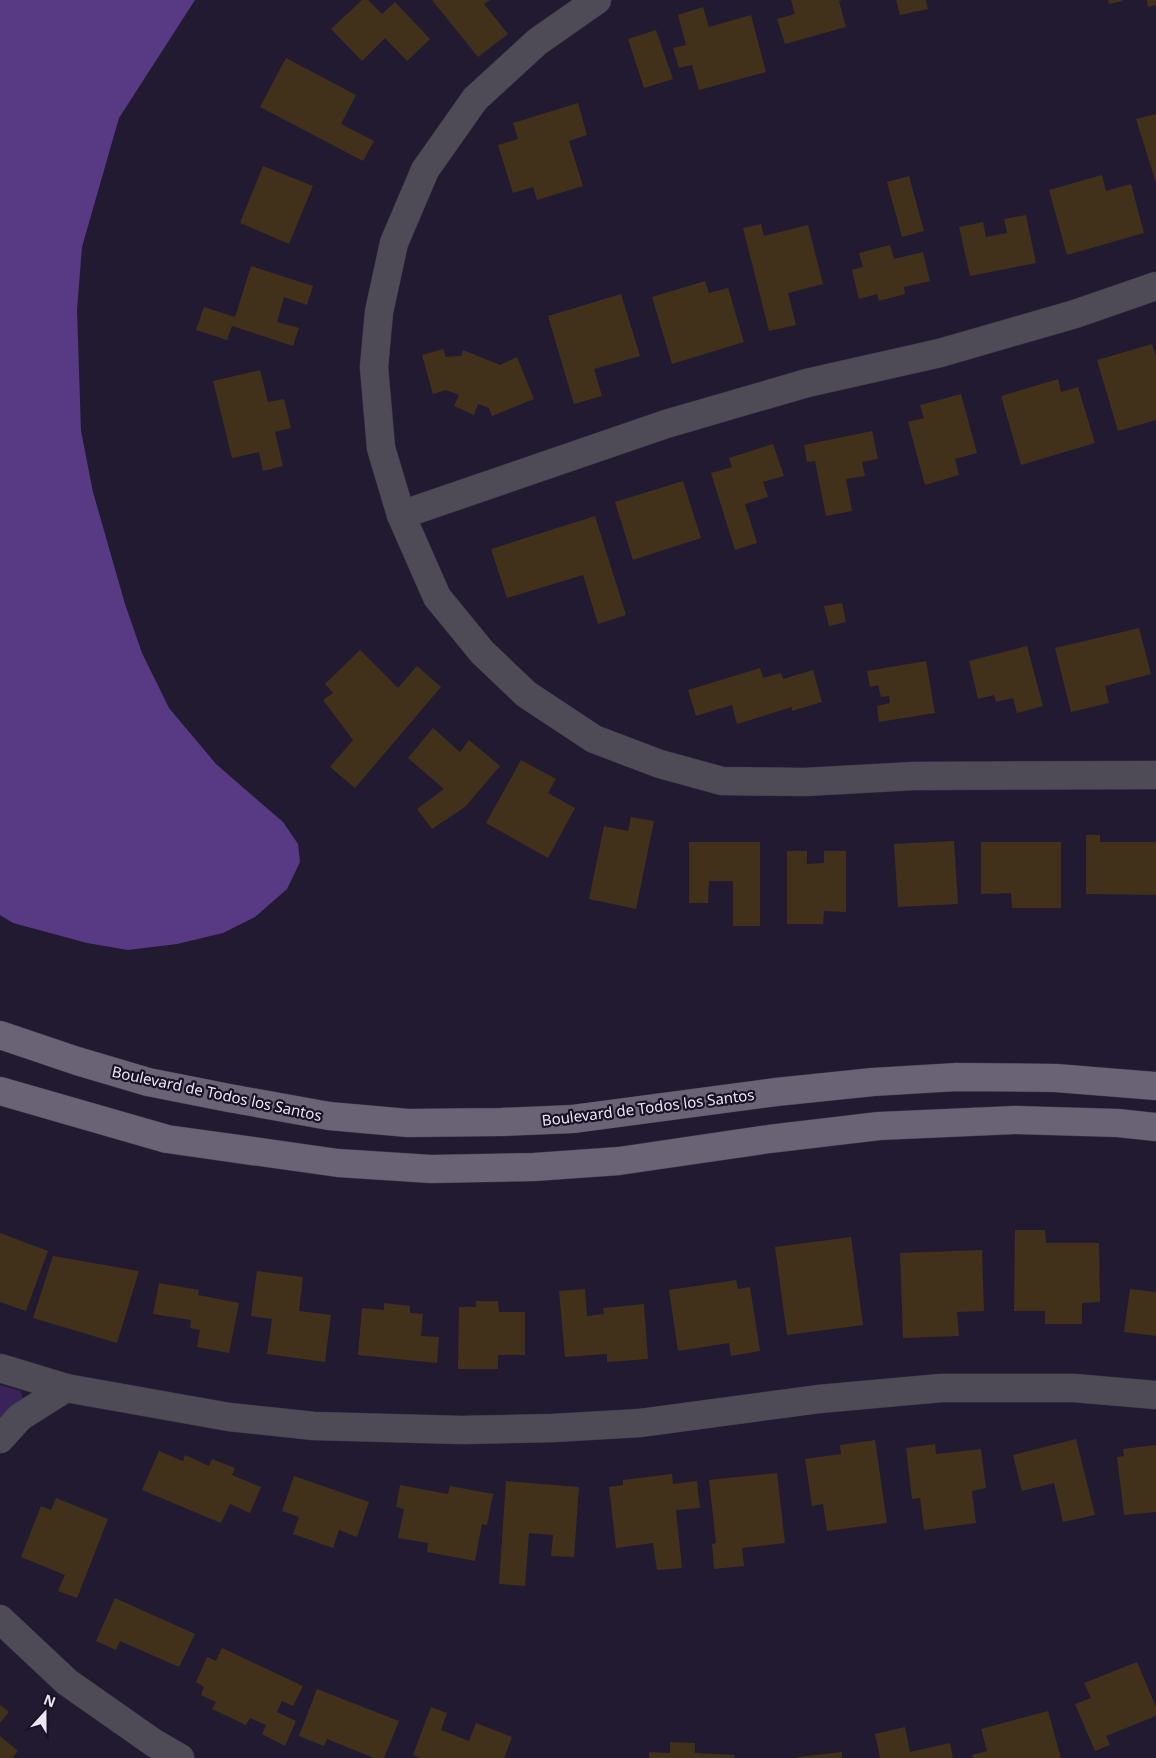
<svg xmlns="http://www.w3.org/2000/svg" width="1156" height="1758" font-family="'Noto Sans',sans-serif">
	<rect width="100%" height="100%" fill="#221a30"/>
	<polygon fill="#39235a" points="0,1385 21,1391 24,1405 0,1431"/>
	<polygon fill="#573984" points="0,0 195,0 119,118 82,247 77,310 81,431 93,492 125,604 142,653 169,708 216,764 283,822 298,844 300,862 287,889 255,917 223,933 177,944 128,950 87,943 13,923 0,915"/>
	<g fill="#41311b">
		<polygon points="362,0 368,0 382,14 395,2 430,39 407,61 385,38 362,61 331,29"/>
		<polygon points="432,0 490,0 484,4 508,34 478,57"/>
		<polygon points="791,0 842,0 839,1 846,27 785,44 777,19 795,14"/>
		<polygon points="896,0 926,0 928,9 900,15"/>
		<polygon points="1108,0 1122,0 1123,1 1109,4"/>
		<polygon points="1147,0 1156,0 1156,5 1148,7"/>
		<polygon points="703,7 709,27 751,15 766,72 699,90 692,65 679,68 673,48 686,45 678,15"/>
		<polygon points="656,30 673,79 644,88 628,39"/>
		<polygon points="286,58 356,95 341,124 374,141 363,161 260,107"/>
		<polygon points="578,103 587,135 569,141 583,186 537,200 533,187 513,193 498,145 518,139 513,123"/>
		<polygon points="1156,114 1156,183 1136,119"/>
		<polygon points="263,166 313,186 289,244 240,223"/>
		<polygon points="1102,175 1106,191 1131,184 1144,233 1067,255 1049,190"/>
		<polygon points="909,176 924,231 902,237 887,182"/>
		<polygon points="1026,215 1036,263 970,276 959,227 983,222 986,237 1007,233 1004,219"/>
		<polygon points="761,224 764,236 808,225 823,284 788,293 796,325 769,331 743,228"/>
		<polygon points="890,245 894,259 923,252 930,281 904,287 905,294 879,301 877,294 859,299 852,270 863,267 859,253"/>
		<polygon points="251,266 313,286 307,305 284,297 277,322 299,328 293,346 232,326 227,340 196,330 204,307 235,317"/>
		<polygon points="705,281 709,293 728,288 744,342 672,364 652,297"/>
		<polygon points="621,294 640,356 594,369 602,396 574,404 548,316"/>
		<polygon points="1152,344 1156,356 1156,420 1118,431 1097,360"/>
		<polygon points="443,349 446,357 461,356 463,350 500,365 517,357 534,399 492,416 489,408 478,404 474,415 454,406 459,395 446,390 433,394 422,355"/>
		<polygon points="260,370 268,402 284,399 291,428 275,432 283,466 263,471 259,452 232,458 213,381"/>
		<polygon points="1058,379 1061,392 1078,387 1095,443 1021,465 1001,396"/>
		<polygon points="961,394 977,453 955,459 959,475 925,485 908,422 924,418 920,405"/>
		<polygon points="872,431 878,459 862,462 865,476 846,479 852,511 826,516 815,461 807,462 804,445"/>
		<polygon points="773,444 784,476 763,482 768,497 745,504 757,543 735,550 711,473 732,467 729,458"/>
		<polygon points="683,481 701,538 633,560 615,502"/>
		<polygon points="595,516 626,615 598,624 583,575 507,598 491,549"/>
		<polygon points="842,603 846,622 829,626 824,606"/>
		<polygon points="1139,628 1151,674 1105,686 1109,703 1071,712 1055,648"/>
		<polygon points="1027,646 1043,706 1017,713 1013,698 996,702 994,695 978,699 969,661"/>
		<polygon points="360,650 398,688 417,666 441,687 355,788 330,767 353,740 323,700 333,693 325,684"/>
		<polygon points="926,661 935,713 879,722 877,706 890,703 889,696 881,697 878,685 870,687 867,671"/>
		<polygon points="760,668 763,678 781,673 783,679 813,670 822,702 792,711 792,707 737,724 732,705 696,716 688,690"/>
		<polygon points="433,728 460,752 469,740 500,766 465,807 432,829 417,809 444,789 408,758"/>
		<polygon points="521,760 556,779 548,793 575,808 548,858 486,823"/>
		<polygon points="631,817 654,821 636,909 589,899 604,826 628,831"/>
		<polygon points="1086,835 1100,835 1100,842 1156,842 1156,895 1086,894"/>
		<polygon points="954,841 958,904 898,907 894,844"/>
		<polygon points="689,842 760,842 760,926 733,926 733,881 709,881 708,903 689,903"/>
		<polygon points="981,842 1061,842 1061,908 1012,908 1011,893 981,894"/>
		<polygon points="787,851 807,851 807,864 824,863 824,851 846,851 846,912 824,911 823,924 787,924"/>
		<polygon points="1015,1230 1045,1230 1046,1243 1099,1243 1100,1302 1082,1303 1082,1324 1045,1324 1045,1311 1014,1311"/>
		<polygon points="0,1233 48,1251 26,1311 0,1302"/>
		<polygon points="851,1237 863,1325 787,1335 775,1247"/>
		<polygon points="982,1250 984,1311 957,1312 959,1336 903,1338 900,1253"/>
		<polygon points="53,1256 139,1271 117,1343 33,1318"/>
		<polygon points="257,1271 303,1277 299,1311 331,1315 325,1362 267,1354 272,1319 251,1316"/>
		<polygon points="736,1280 738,1289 750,1287 760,1351 731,1356 729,1343 678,1351 669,1290"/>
		<polygon points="159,1283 199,1290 198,1295 239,1303 229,1353 197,1347 200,1330 190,1328 191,1320 153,1314"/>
		<polygon points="585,1289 587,1316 604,1314 603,1308 644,1304 648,1359 607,1362 607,1354 565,1357 559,1291"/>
		<polygon points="1130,1289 1156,1292 1156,1336 1124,1332"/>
		<polygon points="476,1301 498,1301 499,1312 525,1312 525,1355 498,1355 498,1369 458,1369 459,1307 476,1307"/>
		<polygon points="384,1303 410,1306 410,1313 423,1314 421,1336 439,1337 437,1363 358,1355 362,1308 384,1310"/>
		<polygon points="1076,1439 1095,1515 1063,1522 1054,1483 1022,1491 1013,1455"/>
		<polygon points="875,1440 887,1523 827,1531 823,1504 812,1506 805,1459 841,1454 840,1445"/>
		<polygon points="935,1444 936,1454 981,1449 986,1488 972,1491 976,1523 924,1530 920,1498 912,1499 906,1448"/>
		<polygon points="1156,1445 1156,1512 1124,1515 1117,1457 1124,1456 1123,1449"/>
		<polygon points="159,1451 183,1461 185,1455 209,1466 212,1459 235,1468 232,1475 261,1487 250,1513 230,1504 221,1523 142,1490"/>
		<polygon points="777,1473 785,1543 742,1548 744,1566 714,1569 712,1544 716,1543 709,1480"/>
		<polygon points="672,1474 673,1484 697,1481 700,1508 676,1510 682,1568 657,1570 653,1543 616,1548 609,1487 623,1485 623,1480"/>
		<polygon points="294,1476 369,1502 357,1537 339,1530 333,1548 293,1534 299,1517 282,1511"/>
		<polygon points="506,1481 579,1487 574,1557 551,1556 553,1535 529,1533 525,1586 499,1584"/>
		<polygon points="400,1485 448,1494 450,1486 493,1494 487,1525 482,1524 475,1561 427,1552 428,1543 398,1538 404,1509 396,1507"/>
		<polygon points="56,1498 108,1519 77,1598 58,1591 65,1575 21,1557 41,1506 51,1510"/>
		<polygon points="115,1598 195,1634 179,1667 120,1641 116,1650 96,1641"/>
		<polygon points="222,1648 303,1686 293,1706 282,1701 277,1712 296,1721 285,1746 262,1734 266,1725 250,1718 246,1725 212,1709 216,1702 201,1695 204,1687 196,1682 207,1657 216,1661"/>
		<polygon points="1137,1662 1156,1707 1156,1716 1106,1736 1110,1745 1095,1751 1075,1704 1091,1698 1084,1683"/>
		<polygon points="317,1689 399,1721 384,1758 374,1758 327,1739 324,1746 299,1736"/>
		<polygon points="0,1705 9,1712 0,1723"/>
		<polygon points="431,1707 447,1713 441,1730 469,1741 476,1723 512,1737 504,1758 420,1758 413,1755"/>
		<polygon points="1048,1711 1061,1758 973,1758 972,1755 987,1751 981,1729"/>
		<polygon points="905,1727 910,1752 950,1743 953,1758 880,1758 875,1734"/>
		<polygon points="0,1736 18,1751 12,1758 0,1758"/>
		<polygon points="670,1742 695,1743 695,1753 735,1755 734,1758 649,1758 649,1752 670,1753"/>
		<polygon points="842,1752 842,1758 798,1758 798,1757"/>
	</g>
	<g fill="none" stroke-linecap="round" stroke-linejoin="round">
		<g stroke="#3e374c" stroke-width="29">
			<g id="street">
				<polyline points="597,0 537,42 475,99 425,170 394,243 379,312 374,367 381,448 401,515 437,597 482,652 526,694 594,739 660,764 722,781 805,782 914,776 1156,775"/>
				<polyline points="401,515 666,424 807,383 940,353 1075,314 1156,286"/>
				<polyline points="0,1368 66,1388 229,1417 314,1426 462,1430 553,1428 640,1423 819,1399 941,1388 1074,1388 1156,1395"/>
				<polyline points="0,1439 20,1417 66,1388"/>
				<polyline points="0,1619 67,1682 154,1743 180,1758"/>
			</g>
		</g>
		<g stroke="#3e374c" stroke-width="29">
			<g id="secondary">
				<polyline points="0,1035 77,1061 148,1082 229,1098 329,1116 408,1123 501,1122 573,1119 776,1092 873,1082 957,1077 1056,1078 1156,1086"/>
				<polyline points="0,1091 167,1139 338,1163 431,1169 534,1167 619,1161 769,1139 879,1126 1015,1120 1118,1123 1156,1127"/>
			</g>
		</g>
		<use href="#street" stroke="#4e4b56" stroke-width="28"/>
		<use href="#secondary" stroke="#696375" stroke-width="28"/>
	</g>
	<g text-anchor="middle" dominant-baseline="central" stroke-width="4.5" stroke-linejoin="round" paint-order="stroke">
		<g font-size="15" fill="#ebe6f5" stroke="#191126">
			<text transform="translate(217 1093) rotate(12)">Boulevard de Todos los Santos</text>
			<text transform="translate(648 1107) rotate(-7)">Boulevard de Todos los Santos</text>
		</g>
	</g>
	<g transform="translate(45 1713) rotate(21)" stroke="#191126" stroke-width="4" paint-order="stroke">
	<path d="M0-4L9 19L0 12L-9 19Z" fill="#ebe6f5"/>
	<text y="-8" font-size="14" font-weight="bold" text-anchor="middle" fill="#ebe6f5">N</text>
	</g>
</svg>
